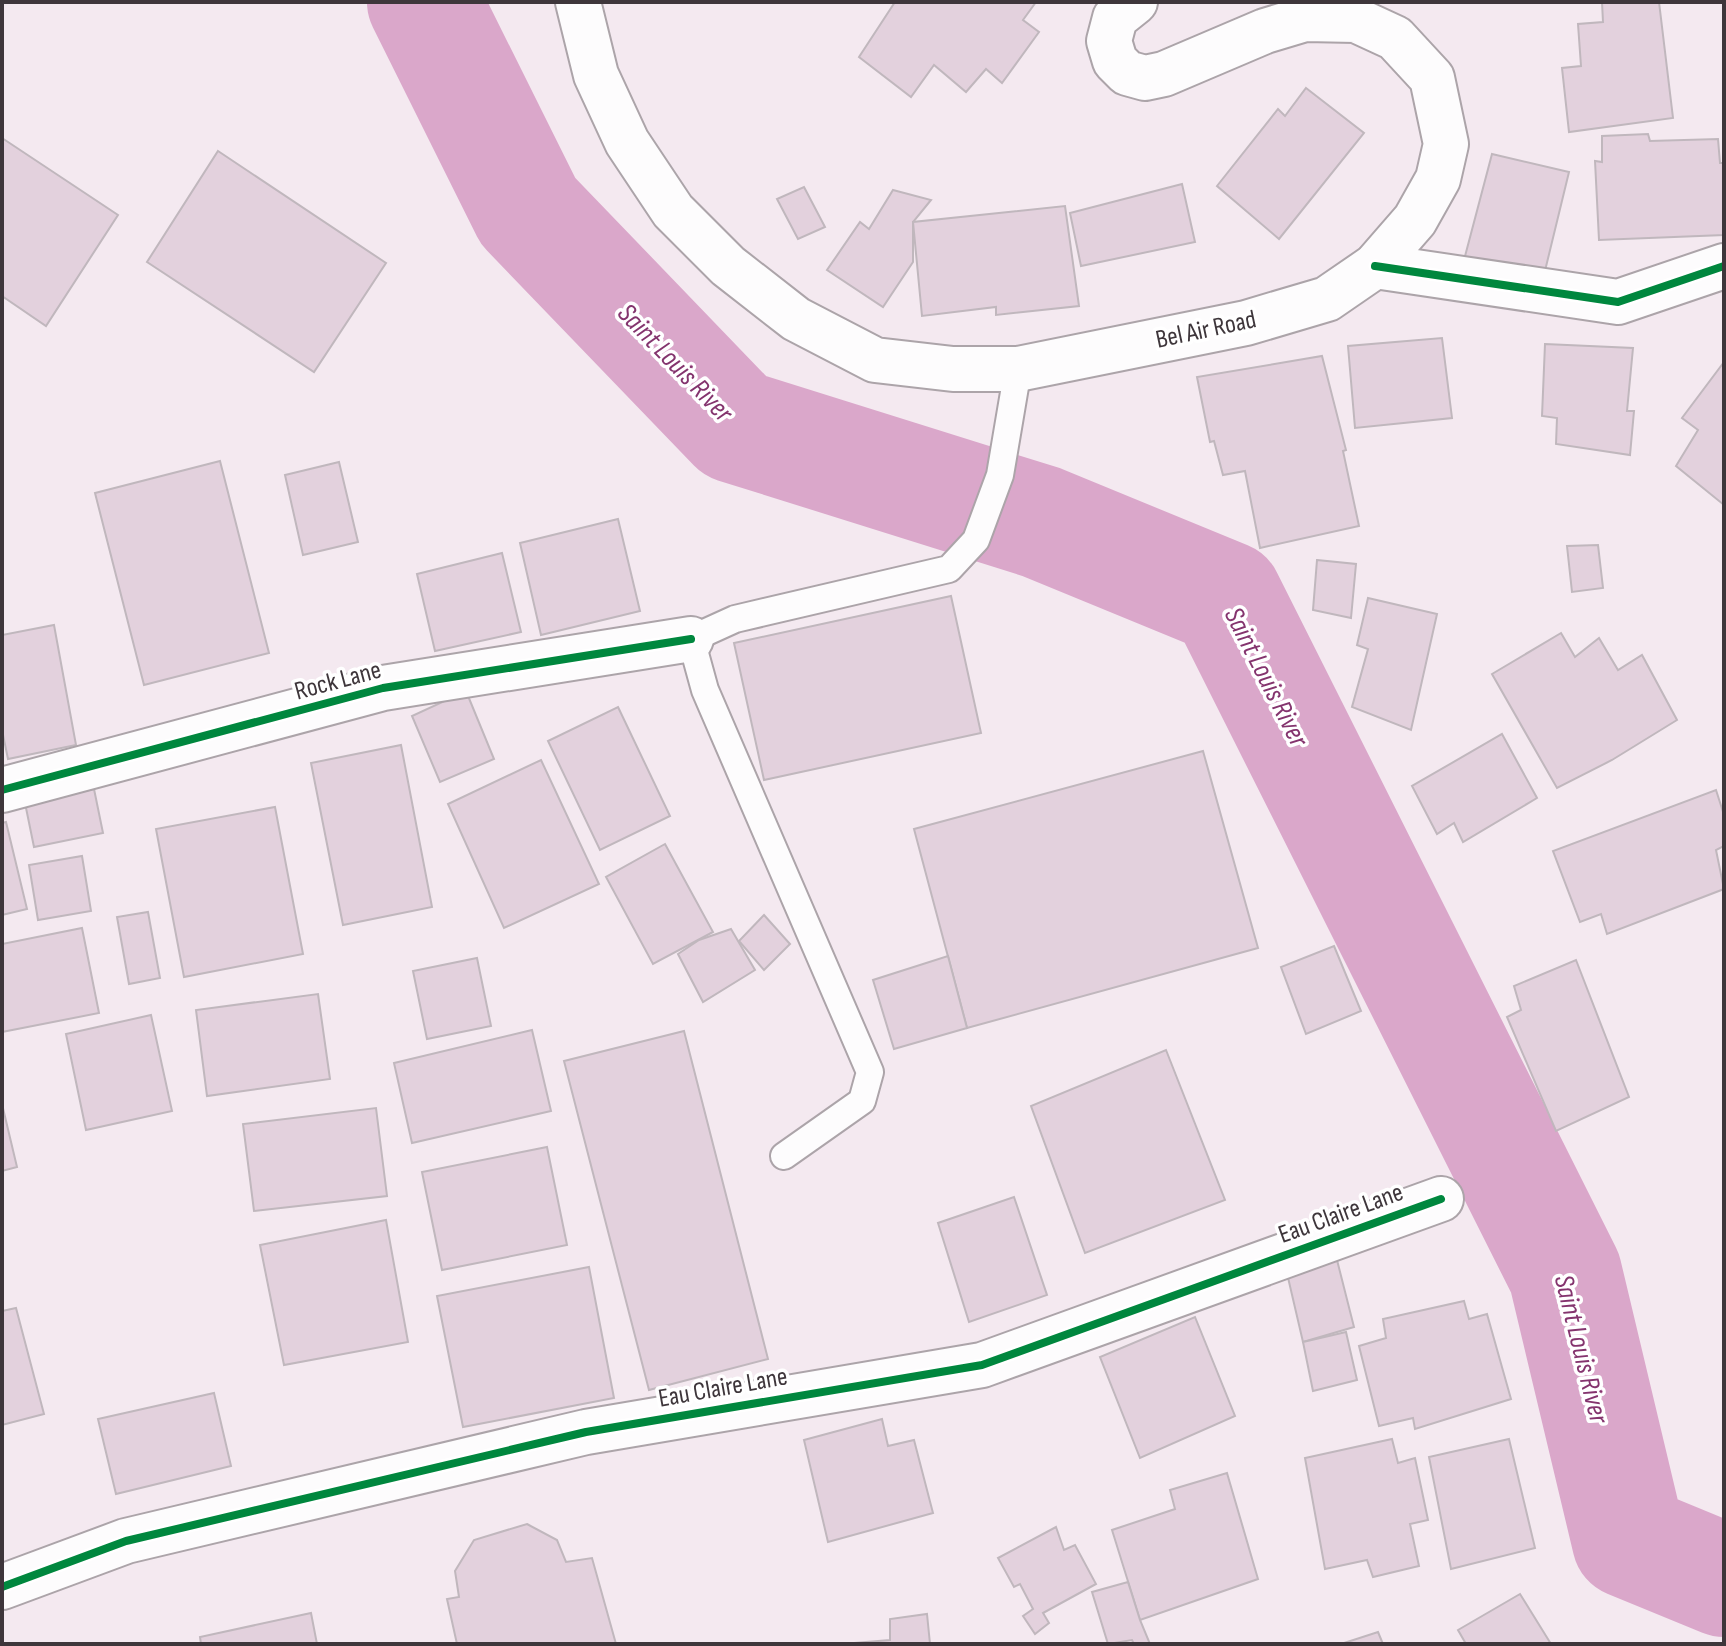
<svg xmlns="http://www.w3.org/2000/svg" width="1726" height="1646" font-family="'Sofia Sans Condensed',sans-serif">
	<rect width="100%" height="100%" fill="#f4e9f0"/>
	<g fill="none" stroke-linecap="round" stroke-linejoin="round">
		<polyline stroke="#daa7ca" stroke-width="114" points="424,2 528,211 735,426 1041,522 1226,598 1565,1273 1629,1541 1724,1580"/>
	</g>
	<g fill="#e3d1dd" stroke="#c0b7bd" stroke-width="2">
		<polygon points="895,2 1036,2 1023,20 1039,32 1002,83 986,69 966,92 934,65 911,97 859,57"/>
		<polygon points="1602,2 1659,2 1673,118 1569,132 1562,68 1581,66 1578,24 1603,22"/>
		<polygon points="1306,88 1364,133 1279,239 1217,186 1278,109 1285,116"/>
		<polygon points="1648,134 1650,141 1718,139 1720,163 1724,163 1724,235 1599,240 1595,161 1602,162 1602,136"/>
		<polygon points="2,138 118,215 46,326 2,296"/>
		<polygon points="218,151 386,263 314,372 147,262"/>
		<polygon points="1492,154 1569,172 1543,279 1464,260"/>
		<polygon points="1182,184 1195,242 1081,266 1070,213"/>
		<polygon points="804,187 825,227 798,239 777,199"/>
		<polygon points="893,190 931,200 913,222 913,262 883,307 827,270 860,222 869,229"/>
		<polygon points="1065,206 1079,306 996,315 996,307 922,316 913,222"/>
		<polygon points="1442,338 1452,418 1355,428 1348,346"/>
		<polygon points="1545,344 1633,348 1627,411 1634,411 1630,455 1556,444 1557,418 1542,416"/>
		<polygon points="1322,356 1346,450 1343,451 1359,526 1260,548 1245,471 1223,475 1214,441 1210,442 1197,377"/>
		<polygon points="1724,362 1724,505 1676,466 1698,430 1682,418"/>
		<polygon points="220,461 269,653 144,685 95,493"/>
		<polygon points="339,462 358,542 303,555 285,475"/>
		<polygon points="618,519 640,611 541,635 520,543"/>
		<polygon points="1598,545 1603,588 1572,592 1567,546"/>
		<polygon points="502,553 521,632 435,651 417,574"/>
		<polygon points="1317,560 1356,564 1351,618 1313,610"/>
		<polygon points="951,596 981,733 764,780 734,643"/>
		<polygon points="1368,598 1437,614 1411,730 1352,707 1368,649 1357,645"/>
		<polygon points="54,625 76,745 8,759 2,730 2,635"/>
		<polygon points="1561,633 1575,657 1599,638 1618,670 1642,655 1677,720 1612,760 1557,788 1492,674"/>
		<polygon points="466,691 494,759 440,782 412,716"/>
		<polygon points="618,707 670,816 600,850 548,741"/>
		<polygon points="1502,734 1537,798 1463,842 1454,823 1437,834 1412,786"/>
		<polygon points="401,745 432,907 343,925 311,763"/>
		<polygon points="1203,751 1258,948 967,1028 914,829"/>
		<polygon points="541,760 599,884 504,928 448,804"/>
		<polygon points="94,789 103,833 34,847 25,803"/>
		<polygon points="1716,790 1724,815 1724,846 1716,850 1724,889 1607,934 1601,914 1580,922 1553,851"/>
		<polygon points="275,807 303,954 184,977 156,829"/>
		<polygon points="6,822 27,909 2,915 2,823"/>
		<polygon points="665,844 713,932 653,964 606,877"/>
		<polygon points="82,856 91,911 38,920 29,865"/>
		<polygon points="148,912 160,978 129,984 117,917"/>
		<polygon points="764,915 790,944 764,970 739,941"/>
		<polygon points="82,928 99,1013 2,1032 2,944"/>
		<polygon points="731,929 755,970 703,1002 678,954 699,940"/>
		<polygon points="1334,946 1361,1011 1306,1034 1281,967"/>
		<polygon points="948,956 967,1028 894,1049 873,980"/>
		<polygon points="477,958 491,1026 427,1039 413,971"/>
		<polygon points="1576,960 1629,1097 1556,1131 1507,1017 1521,1010 1514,986"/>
		<polygon points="318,994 330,1079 207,1096 196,1010"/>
		<polygon points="151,1015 172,1111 86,1130 66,1034"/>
		<polygon points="532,1030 551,1111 412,1143 394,1063"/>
		<polygon points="684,1031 768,1359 649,1390 564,1061"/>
		<polygon points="1166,1050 1225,1200 1085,1253 1031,1106"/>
		<polygon points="2,1104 17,1167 2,1171"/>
		<polygon points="376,1108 387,1196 254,1211 243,1124"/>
		<polygon points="547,1147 567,1245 442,1270 422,1172"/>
		<polygon points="1014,1197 1047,1295 969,1322 938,1223"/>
		<polygon points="386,1220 408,1342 284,1365 260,1245"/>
		<polygon points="1337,1260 1354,1327 1303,1342 1286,1269"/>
		<polygon points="589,1267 614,1398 463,1427 437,1296"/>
		<polygon points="1464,1301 1469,1319 1487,1314 1511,1399 1415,1429 1413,1418 1379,1426 1359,1346 1386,1338 1383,1319"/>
		<polygon points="16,1308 44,1414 2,1425 2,1311"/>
		<polygon points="1195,1317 1235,1416 1140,1458 1100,1357"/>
		<polygon points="1346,1332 1357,1380 1313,1391 1303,1342"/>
		<polygon points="214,1393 231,1466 116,1494 98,1419"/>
		<polygon points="882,1419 888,1446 914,1440 933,1513 828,1542 804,1440"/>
		<polygon points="1392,1439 1398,1463 1415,1458 1428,1520 1410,1524 1419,1566 1373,1577 1367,1560 1325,1569 1305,1458"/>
		<polygon points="1509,1439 1535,1548 1451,1569 1429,1457"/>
		<polygon points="1227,1473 1258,1579 1140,1620 1112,1530 1175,1509 1170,1490"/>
		<polygon points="527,1524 557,1540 566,1562 592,1558 616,1644 457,1644 447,1599 459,1597 455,1571 474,1540"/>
		<polygon points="1056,1527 1064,1550 1075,1545 1096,1584 1043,1613 1049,1623 1035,1634 1023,1616 1033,1609 1020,1584 1014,1587 998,1558"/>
		<polygon points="1128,1582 1140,1620 1150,1644 1134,1644 1132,1640 1108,1644 1092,1592"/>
		<polygon points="1520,1594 1551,1644 1466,1644 1458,1630"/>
		<polygon points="311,1613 317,1644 201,1644 200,1637"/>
		<polygon points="927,1614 930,1644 842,1644 890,1640 890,1619"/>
		<polygon points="1378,1632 1383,1644 1341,1644"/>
	</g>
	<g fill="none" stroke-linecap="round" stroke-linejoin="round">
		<g stroke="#aca4a9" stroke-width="30">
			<polyline id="service" points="784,1156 862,1101 870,1072 705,690 691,639 735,619 949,569 976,540 1000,475 1018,369"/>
		</g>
		<g stroke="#aca4a9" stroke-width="48">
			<g id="minor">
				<polyline points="1375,266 1618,302 1724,266"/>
				<polyline points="2,790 383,688 691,639"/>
				<polyline points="2,1587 126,1541 586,1432 982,1365 1441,1199"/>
			</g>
		</g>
		<g stroke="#aca4a9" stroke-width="48">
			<polyline id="secondary" points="578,2 596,75 627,142 673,211 728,266 796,319 875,360 953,369 1018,369 1246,323 1327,299 1375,266 1415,220 1438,179 1446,144 1432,78 1395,38 1356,20 1305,19 1265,31 1164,74 1145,78 1127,73 1115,61 1109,41 1115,18 1135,2"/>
		</g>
		<use href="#service" stroke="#fdfcfd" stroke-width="26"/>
		<use href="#minor" stroke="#fdfcfd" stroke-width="44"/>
		<use href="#secondary" stroke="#fdfcfd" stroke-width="44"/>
		<g stroke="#fff" stroke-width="13">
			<g id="cycleway">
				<polyline points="1375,266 1618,302 1724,266"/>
				<polyline points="2,790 383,688 691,639"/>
				<polyline points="2,1587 126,1541 586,1432 982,1365 1441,1199"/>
			</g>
		</g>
		<use href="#cycleway" stroke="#00873e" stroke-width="8"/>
	</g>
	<g text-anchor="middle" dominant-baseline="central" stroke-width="7" stroke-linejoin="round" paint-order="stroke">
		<g font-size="26" fill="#3e363b" stroke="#fff">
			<text transform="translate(1206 330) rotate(-12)">Bel Air Road</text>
			<text transform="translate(338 681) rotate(-15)">Rock Lane</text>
			<text transform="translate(1341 1214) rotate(-20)">Eau Claire Lane</text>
			<text transform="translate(723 1388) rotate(-10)">Eau Claire Lane</text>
		</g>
		<g font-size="28" font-style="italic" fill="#84346e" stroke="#fff">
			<text transform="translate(675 363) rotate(46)">Saint Louis River</text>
			<text transform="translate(1266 677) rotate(63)">Saint Louis River</text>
			<text transform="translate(1581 1349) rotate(76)">Saint Louis River</text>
		</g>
	</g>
	<rect width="1726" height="1646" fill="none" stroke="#3e363b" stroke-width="8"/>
</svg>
